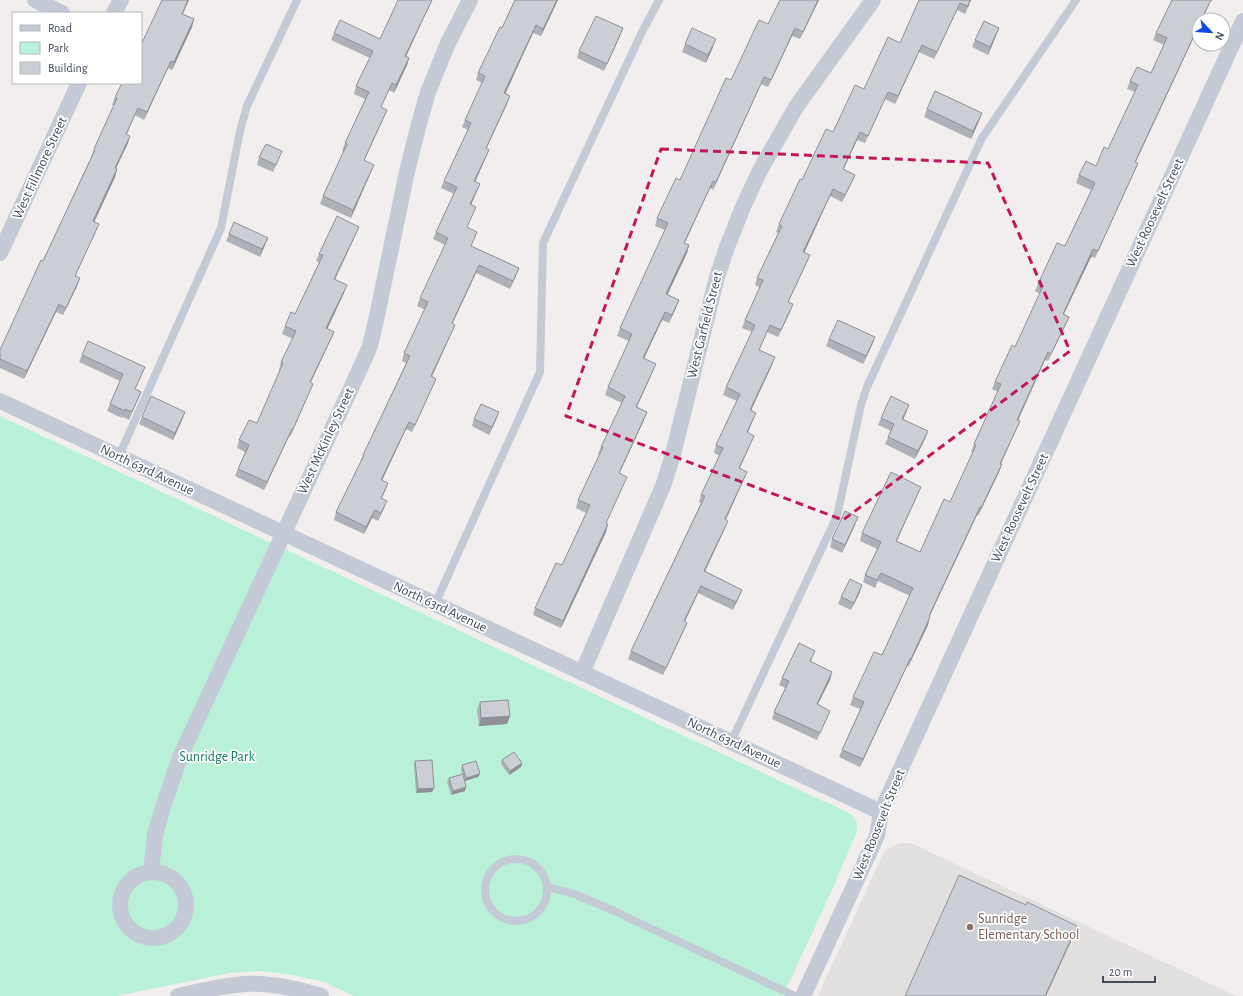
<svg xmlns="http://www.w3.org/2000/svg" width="1243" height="996" font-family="'Alegreya Sans',sans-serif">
	<rect width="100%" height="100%" fill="#f1eeed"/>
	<polygon fill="#e2dfdf" points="900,843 906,843 913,844 1236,996 818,996 881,858 885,851 891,847"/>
	<polygon fill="#b9f1d8" points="0,416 851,814 857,823 857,831 832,890 783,996 354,996 324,982 293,975 259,971 230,973 205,978 116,996 0,996"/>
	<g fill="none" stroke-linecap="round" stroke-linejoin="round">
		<g stroke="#c3cad6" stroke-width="8">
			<polyline points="119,456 221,228 240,131 247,106 297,0"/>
			<polyline points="435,604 540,372 543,243 642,32 659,0"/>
			<polyline points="731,742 837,516 861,405 867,387 982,138 1076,0"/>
			<circle cx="516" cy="890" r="31"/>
			<polyline points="548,887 575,894 614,911 795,996"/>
		</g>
		<g stroke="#c3cad6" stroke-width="16">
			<polyline points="35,0 62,13"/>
			<polyline points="114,13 121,0"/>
			<polyline points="0,253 79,83"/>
			<polyline points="0,401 881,812"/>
			<polyline points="582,673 663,486 672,458 717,277 727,247 743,207 759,172 796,107 873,0"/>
			<polyline points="151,872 155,835 162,810 180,757 358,373 370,346 377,316 406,176 417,131 428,92 448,43 470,0"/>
			<circle cx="153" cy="905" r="33"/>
			<path d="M178 996C197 992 216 987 236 985 263 981 295 988 321 996"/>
			<polyline points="803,996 877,836 881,812 1243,21"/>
		</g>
	</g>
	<g fill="#afb1b8">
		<polygon points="162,0 189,0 183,14 194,19 192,27 172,70 168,68 144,120 135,115 127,134 128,143 116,169 117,169 115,177 94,222 96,231 75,276 80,278 77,286 63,315 56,312 24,379 0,368 0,350 43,261 91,157 94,149 114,105 112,105 115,97 141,83"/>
		<polygon points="432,0 406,56 409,58 407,65 394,93 389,90 381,107 387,110 384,117 364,160 371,172 351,218 320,204 323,196 344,151 342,151 345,143 365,99 354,94 356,86 370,58 331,40 334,33 380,39"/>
		<polygon points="515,0 558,0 541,36 533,33 505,94 510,96 507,104 486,149 489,150 486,157 475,182 480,184 471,205 476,207 467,227 474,239 471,246 519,268 510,289 476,273 452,324 455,325 452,332 432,377 436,379 433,386 412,432 406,429 382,480 385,491 382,498 384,508 378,521 372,518 364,534 334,520 336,512 361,462 360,462 363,455 406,363 402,361 404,353 425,310 417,306 420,298 445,245 433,239 436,232 454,194 441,188 444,181 468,130 462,127 465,120 482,83 476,80 478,73 502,28"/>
		<polygon points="819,0 800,39 792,36 768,87 761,84 713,190 710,188 685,243 689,245 687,253 667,295 676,308 669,323 662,320 644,358 653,371 637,407 647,412 644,420 619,473 624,484 606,523 608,524 606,532 561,628 533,615 535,608 562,565 586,513 576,508 578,500 600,455 598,454 601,447 622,403 605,395 608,387 629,341 617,336 620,328 665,230 655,226 657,218 680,180 731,80 768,24"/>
		<polygon points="919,0 971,0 965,14 957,10 934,59 919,52 895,104 885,99 865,143 857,140 843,169 855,175 852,182 842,202 830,196 804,252 807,262 788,302 790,312 778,337 767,332 759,350 772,365 751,410 753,420 748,433 754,436 751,443 740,468 747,472 744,479 726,520 725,528 705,571 742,590 739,597 733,610 698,593 685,622 687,623 684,630 663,675 628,659 631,651 701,503 699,502 701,495 720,456 714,453 716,445 737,401 723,395 726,387 752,332 742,328 745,320 760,288 755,285 757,278 778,233 776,232 779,224 802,180 833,132 864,89 900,43"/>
		<polygon points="1172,0 1213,0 1213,1 1211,0 1136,162 1135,170 1095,258 1091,257 1064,314 1069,317 1066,324 1048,361 1045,360 1018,420 1020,421 1017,428 1001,464 1002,464 999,472 978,516 977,515 929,617 928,625 908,667 907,666 860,767 839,757 842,750 860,709 850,705 853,697 882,655 910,596 878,581 875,588 863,582 865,575 877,549 860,541 862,533 918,494 897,541 920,552 950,502 973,453 971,452 974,444 998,392 992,389 995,382 1015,347 1040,294 1035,291 1038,284 1065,246 1091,190 1076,183 1079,175 1096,166 1108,149 1135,92 1127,89 1130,81 1151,73 1164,45 1153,40 1156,33"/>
		<polygon points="623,28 620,36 604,71 577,58 579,51"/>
		<polygon points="996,36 988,55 972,47 975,40"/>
		<polygon points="685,44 713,47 706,63 682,52"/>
		<polygon points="927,109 979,121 971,139 924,117"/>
		<polygon points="259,157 279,159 273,172 257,165"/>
		<polygon points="229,234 265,245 260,257 226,241"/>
		<polygon points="356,234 335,280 344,293 327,329 334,332 331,339 311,382 310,391 290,437 289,436 264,490 235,476 245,452 237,448 239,440 257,423 280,371 279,370 281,362 293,339 282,334 285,326 295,314 319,262 316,261 319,254"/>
		<polygon points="875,337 872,345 863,364 826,346 829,339"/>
		<polygon points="82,355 142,374 135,389 141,392 129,420 123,417 122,418 107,411 120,381 79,362"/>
		<polygon points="909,405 903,419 925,439 915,459 885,444 891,431 878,425 881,418"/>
		<polygon points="185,412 182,420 173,440 139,424 142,417"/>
		<polygon points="499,412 489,435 472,426 474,419"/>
		<polygon points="855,525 842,553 830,547 832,539"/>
		<polygon points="860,592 851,610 838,604 841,597"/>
		<polygon points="812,658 811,662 832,672 830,680 817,705 830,711 827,718 817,740 772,719 774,712 785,688 779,685 782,678"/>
		<polygon points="480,702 510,716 507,724 479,726 477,710"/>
		<polygon points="502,760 522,763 521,767 509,775 501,764"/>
		<polygon points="415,761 432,792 416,793 414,765"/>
		<polygon points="462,765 480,774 478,777 465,781 465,791 451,795 447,782 449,778 462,774 461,769"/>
	</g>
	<g fill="#8f9096">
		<polygon points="188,0 189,0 179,21"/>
		<polygon points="432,0 403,63 405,56"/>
		<polygon points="557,0 558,0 541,36 543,29"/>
		<polygon points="818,0 819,0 800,39 803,32"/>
		<polygon points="970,0 971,0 965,14 968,6"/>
		<polygon points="1211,0 1202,20 1201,20"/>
		<polygon points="960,3 957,10 934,59 937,52"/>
		<polygon points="194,19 192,27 172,70 174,62"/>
		<polygon points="536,25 533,33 502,101 504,93"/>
		<polygon points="1199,25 1199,26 1132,169 1135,162"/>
		<polygon points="623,28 620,36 604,71 607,64"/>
		<polygon points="795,28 792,36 768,87 771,80"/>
		<polygon points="999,28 996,36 988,55 990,47"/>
		<polygon points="716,39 713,47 706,63 708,55"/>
		<polygon points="922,45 919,52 895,104 898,96"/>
		<polygon points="409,58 407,65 394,93 396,85"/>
		<polygon points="171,61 168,68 144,120 147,112"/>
		<polygon points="764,77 761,84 713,190 716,182"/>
		<polygon points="510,96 507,104 483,156 486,148"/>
		<polygon points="387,110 384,117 361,168 364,160"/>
		<polygon points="982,113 979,121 971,139 973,131"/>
		<polygon points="860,132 857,140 840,177 843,169"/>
		<polygon points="130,136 128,143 112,176 115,168"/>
		<polygon points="489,150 486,157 472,189 474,181"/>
		<polygon points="1138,163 1135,170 1095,258 1098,251"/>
		<polygon points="374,165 371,172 351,218 353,210"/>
		<polygon points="117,169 115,177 91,229 93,221"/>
		<polygon points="855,175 852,182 842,202 845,195"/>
		<polygon points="713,181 710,188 681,250 684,243"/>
		<polygon points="480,184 468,212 470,204"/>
		<polygon points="833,189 830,196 801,260 803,252"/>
		<polygon points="99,224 96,231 72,283 75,276"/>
		<polygon points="359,227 356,234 331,287 334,279"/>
		<polygon points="268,238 265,245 260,257 262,249"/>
		<polygon points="689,245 687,253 664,302 666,294"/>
		<polygon points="1093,249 1091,257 1060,322 1063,314"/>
		<polygon points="810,255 807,262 785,309 788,302"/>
		<polygon points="479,265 476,273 449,331 452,323"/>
		<polygon points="519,268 516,276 510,289 513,281"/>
		<polygon points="80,278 77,286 63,315 66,308"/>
		<polygon points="347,285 344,293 324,336 326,328"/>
		<polygon points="679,300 676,308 669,323 672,315"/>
		<polygon points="59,304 56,312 24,379 27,371"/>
		<polygon points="793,304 790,312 778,337 781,330"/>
		<polygon points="665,312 662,320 641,365 643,358"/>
		<polygon points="1069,317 1066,324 1048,361 1051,354"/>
		<polygon points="455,325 452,332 428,384 431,376"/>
		<polygon points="334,332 331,339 307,390 310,382"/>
		<polygon points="875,337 872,345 863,364 866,356"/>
		<polygon points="1048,352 1045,360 1015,427 1017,420"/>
		<polygon points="775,357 772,365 748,417 750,410"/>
		<polygon points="656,364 653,371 633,415 636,407"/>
		<polygon points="313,384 310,391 290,437 293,429"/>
		<polygon points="909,405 906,413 900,427 902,419"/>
		<polygon points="185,412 182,420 173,440 175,433"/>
		<polygon points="499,412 496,420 489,435 492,427"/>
		<polygon points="647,412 644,420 616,481 619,473"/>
		<polygon points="756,413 753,420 744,440 747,432"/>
		<polygon points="1020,421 1017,428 997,471 1000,464"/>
		<polygon points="409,422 406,429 379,487 381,480"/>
		<polygon points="292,429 289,436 264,490 267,482"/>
		<polygon points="928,431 925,439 915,459 918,451"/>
		<polygon points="754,436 751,443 736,476 739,468"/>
		<polygon points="1002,464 999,472 978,516 981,508"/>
		<polygon points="747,472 744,479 722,527 725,519"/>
		<polygon points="388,483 385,491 378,505 381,498"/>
		<polygon points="921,487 918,494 893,548 896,541"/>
		<polygon points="387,501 384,508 378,521 381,513"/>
		<polygon points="980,507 977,515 926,624 929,616"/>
		<polygon points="375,510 372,518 364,534 366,527"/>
		<polygon points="858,517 855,525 842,553 845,545"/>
		<polygon points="728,521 725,528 702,578 704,571"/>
		<polygon points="608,524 606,532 561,628 563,621"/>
		<polygon points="862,585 860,592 851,610 854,603"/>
		<polygon points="701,586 698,593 681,629 684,621"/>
		<polygon points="742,590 739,597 733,610 736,602"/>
		<polygon points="930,617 928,625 908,667 911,659"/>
		<polygon points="687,623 684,630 663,675 666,668"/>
		<polygon points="910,659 907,666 860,767 863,759"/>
		<polygon points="832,672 830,680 814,712 817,704"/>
		<polygon points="510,716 507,724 479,726 481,718"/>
		<polygon points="522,763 521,767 509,775 510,771"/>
		<polygon points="480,774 478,777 464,781 466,778"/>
		<polygon points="466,787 465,791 451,795 453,791"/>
		<polygon points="434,788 432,792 416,793 418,789"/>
		<polygon points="1077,926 1073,937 1046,996 1045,996"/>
	</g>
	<g fill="#ccced6" stroke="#8f9096">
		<polygon points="162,0 188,0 182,14 194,19 174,62 171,61 147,112 138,108 126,134 130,136 115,168 117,169 93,221 99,224 75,276 80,278 66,308 59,304 27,371 0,359 0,350 41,260 43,261 95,150 94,149 117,98 115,97 122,83 141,83 141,45"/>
		<polygon points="398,0 432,0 405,56 409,58 396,85 392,83 381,107 387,110 364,160 374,165 353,210 323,196 347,144 345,143 369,92 356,86 373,51 334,33 340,20 380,39"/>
		<polygon points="515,0 557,0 543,29 536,25 504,93 510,96 486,148 489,150 474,181 480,184 470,204 476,207 467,227 477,232 471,246 519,268 513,281 479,265 452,323 455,325 431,376 436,379 415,425 409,422 381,480 388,483 381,498 387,501 381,513 375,510 366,527 336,512 364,455 363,455 410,356 404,353 428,302 420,298 448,238 436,232 457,187 444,181 471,123 465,120 485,76 478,73 500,27 502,28"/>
		<polygon points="780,0 818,0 803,32 795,28 771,80 764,77 716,182 713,181 684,243 689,245 666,294 679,300 672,315 665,312 643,358 656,364 636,407 647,412 619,473 627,477 606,523 608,524 563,621 535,608 556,563 562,565 590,505 578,500 603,447 601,447 625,396 608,387 632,334 620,328 668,223 657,218 676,178 680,180 726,78 731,80 759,20 768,24"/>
		<polygon points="919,0 970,0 968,6 960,3 937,52 922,45 898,96 888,92 868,136 860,132 843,169 855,175 845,195 833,189 803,252 810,255 788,302 793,304 781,330 770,325 759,350 775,357 750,410 756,413 747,432 754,436 739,468 747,472 725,519 728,521 704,571 742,590 736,602 701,586 684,621 687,623 666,668 631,651 705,496 701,495 723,448 716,445 740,394 726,387 755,325 745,320 763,280 757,278 782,226 779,224 800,179 802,180 826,129 833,132 855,85 864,89 888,37 900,43"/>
		<polygon points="1172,0 1211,0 1201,20 1199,20 1199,25 1135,162 1138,163 1098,251 1093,249 1063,314 1069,317 1051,354 1048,352 1017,420 1020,421 1000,464 1002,464 981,508 980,507 929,616 930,617 911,659 910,659 863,759 842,750 864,702 853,697 874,652 882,655 913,588 881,573 877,580 865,575 881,542 862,533 891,472 921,487 896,541 920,552 944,499 950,502 976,445 974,444 1001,384 995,382 1012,345 1015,347 1043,286 1038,284 1057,243 1065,246 1095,183 1079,175 1086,161 1096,166 1104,147 1108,149 1138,85 1130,81 1137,67 1151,73 1167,38 1156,33"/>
		<polygon points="596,16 623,28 607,64 579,51"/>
		<polygon points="984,21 999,28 990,47 975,40"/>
		<polygon points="692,28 716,39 708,55 685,44"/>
		<polygon points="935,91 982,113 973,131 927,109"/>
		<polygon points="266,144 282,151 276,165 259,157"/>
		<polygon points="337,216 359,227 334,279 347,285 326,328 334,332 310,382 313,384 293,429 292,429 267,482 238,469 249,445 239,440 249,420 257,423 283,363 281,362 296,331 285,326 291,312 295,314 323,255 319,254"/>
		<polygon points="234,222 268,238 262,249 229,234"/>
		<polygon points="838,320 875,337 866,356 829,339"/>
		<polygon points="88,341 145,367 135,389 141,392 132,412 125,409 125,411 110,404 123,374 82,355"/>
		<polygon points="151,396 185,412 175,433 142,417"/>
		<polygon points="891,396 909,405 902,419 928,431 918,451 888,437 894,424 881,418"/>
		<polygon points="481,404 499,412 492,427 474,419"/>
		<polygon points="845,511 858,517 845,545 832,539"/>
		<polygon points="850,579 862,585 854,603 841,597"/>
		<polygon points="799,643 815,651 810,661 832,672 817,704 830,711 820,733 774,712 789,681 782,678"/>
		<polygon points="508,700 510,716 481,718 480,702"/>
		<polygon points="514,752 522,763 510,771 502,760"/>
		<polygon points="432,760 434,788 418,789 415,761"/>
		<polygon points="476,761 480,774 466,778 462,765"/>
		<polygon points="463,774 466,787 453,791 449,778"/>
		<polygon points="959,875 1026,905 1027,902 1077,926 1045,996 905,996"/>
	</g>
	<path fill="none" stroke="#c2185b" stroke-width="3" stroke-dasharray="8 5" stroke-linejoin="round" d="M661 149 988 163 1070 351 843 520 566 416Z"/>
	<circle fill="#8d6e63" stroke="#fff" stroke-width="1.5" cx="970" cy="927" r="4"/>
	<g text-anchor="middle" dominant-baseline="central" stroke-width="3.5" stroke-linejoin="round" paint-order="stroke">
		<g font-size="14" fill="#454d5c" stroke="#fff">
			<text transform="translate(40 168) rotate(-65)">West Fillmore Street</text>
			<text transform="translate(1155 213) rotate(-65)">West Roosevelt Street</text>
			<text transform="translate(705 325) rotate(-76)">West Garfield Street</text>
			<text transform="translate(326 441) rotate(-65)">West McKinley Street</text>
			<text transform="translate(147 470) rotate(25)">North 63rd Avenue</text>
			<text transform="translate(1020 508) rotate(-65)">West Roosevelt Street</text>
			<text transform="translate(440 607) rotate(25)">North 63rd Avenue</text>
			<text transform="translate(734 743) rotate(25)">North 63rd Avenue</text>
			<text transform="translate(879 825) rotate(-68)">West Roosevelt Street</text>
		</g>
		<g font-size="14" fill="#11825d" stroke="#fff">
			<text x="217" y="757">Sunridge Park</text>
		</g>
		<g font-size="14" fill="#785e54" stroke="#fff" text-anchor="start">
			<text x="978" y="919">Sunridge<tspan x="978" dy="16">Elementary School</tspan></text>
		</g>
	</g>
	<rect x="12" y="12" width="130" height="72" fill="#ffffff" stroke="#b5b8be"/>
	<rect x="20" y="25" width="20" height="6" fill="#c3cad6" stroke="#b5b8be"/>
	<text x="48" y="32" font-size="12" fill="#454d5c">Road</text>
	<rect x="20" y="42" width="20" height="12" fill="#b9f1d8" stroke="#b5b8be"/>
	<text x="48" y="52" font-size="12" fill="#454d5c">Park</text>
	<rect x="20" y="62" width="20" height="12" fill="#ccced6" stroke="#b5b8be"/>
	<text x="48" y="72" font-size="12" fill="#454d5c">Building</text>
	<g transform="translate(1211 32) rotate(115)"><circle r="19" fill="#ffffff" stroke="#b5b8be"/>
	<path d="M0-3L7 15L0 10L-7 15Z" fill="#0e49ea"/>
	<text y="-6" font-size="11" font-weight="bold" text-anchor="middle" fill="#454d5c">N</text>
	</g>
	<path d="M1103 976v6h52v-6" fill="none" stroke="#454d5c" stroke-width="2"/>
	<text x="1109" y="976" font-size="12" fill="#454d5c" stroke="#ffffff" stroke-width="3" paint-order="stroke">20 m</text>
</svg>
